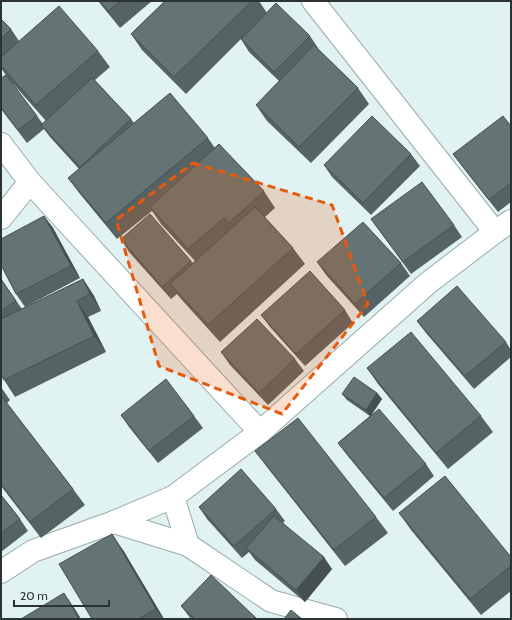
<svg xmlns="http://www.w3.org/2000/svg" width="512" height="620" font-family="Cabin,sans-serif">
	<rect width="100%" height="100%" fill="#e1f2f3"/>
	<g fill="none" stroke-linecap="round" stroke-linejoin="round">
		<g stroke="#9aaaaa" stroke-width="24">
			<g id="street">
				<polyline points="313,1 495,232"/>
				<polyline points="1,144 30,182 260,432"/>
				<polyline points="1,218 30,182"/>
				<polyline points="173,497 188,545"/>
				<polyline points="114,522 188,545 271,601 336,619"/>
				<polyline points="1,572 33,551 114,522 173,497 260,432 428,283 495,232 511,221"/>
			</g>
		</g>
		<use href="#street" stroke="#fff" stroke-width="22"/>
	</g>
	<g fill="#566364">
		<polygon points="98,1 152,1 120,28"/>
		<polygon points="165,1 259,1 267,13 310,36 318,48 318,49 358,88 369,104 311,163 267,121 256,105 279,81 249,52 241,39 186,94 142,50 131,34"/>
		<polygon points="1,19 11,29 19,41 98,51 110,67 95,80 131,119 134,123 208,138 215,148 264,191 275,208 265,217 293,248 305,264 220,342 182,300 177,294 171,299 129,252 121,239 191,261 193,263 195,261 161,224 152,211 117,239 80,194 68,178 79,169 50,137 44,129 27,143 1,109 1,78 37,116 43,124 46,121 8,78 1,68"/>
		<polygon points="511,126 511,202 498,212 462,166 453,154"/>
		<polygon points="411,154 420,166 371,215 332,177 324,165"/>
		<polygon points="44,216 53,228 80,278 25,307 16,294"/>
		<polygon points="371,219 454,225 462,237 411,274"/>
		<polygon points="317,262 401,263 410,276 364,317 326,275"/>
		<polygon points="1,279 22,309 83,279 94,296 101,311 88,317 106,352 15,397 4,380 1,375"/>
		<polygon points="345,310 353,323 305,366 270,327 261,315"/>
		<polygon points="417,321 506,342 511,350 511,357 474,389 426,333"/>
		<polygon points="221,352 295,359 304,371 268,405 230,365"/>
		<polygon points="367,368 481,416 493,432 448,469 378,384"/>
		<polygon points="1,387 10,400 7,403 73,489 85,505 41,538 1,486"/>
		<polygon points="377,393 382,399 371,416 426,464 434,476 393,511 347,455 338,443 370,416 347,400 342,394"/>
		<polygon points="121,415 194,416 203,428 158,463 129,427"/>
		<polygon points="255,451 376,517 388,533 345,566 267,467"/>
		<polygon points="1,495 20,519 28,531 1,552"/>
		<polygon points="199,507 276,509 285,521 283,523 332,569 305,602 255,560 249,552 242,558 207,519"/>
		<polygon points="399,513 511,557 511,591 481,615 411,530"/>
		<polygon points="123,550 164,619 92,619"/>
		<polygon points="181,606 257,619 191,619"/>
	</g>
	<g fill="#465051">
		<polygon points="44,216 53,228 80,278 71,266"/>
		<polygon points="83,279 94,296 101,311 90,294"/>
		<polygon points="77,301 88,317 106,352 94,336"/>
		<polygon points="377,393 382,399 370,416 366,410"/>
		<polygon points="112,534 123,550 164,619 163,619 156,609"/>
		<polygon points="324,557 332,569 305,602 296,590"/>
		<polygon points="64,593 75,609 81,619 79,619"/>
	</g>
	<g fill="#647374" stroke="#465051">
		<polygon points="100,1 121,1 108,11"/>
		<polygon points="165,1 252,1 174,77 131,34"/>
		<polygon points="276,3 310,36 274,72 241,39"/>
		<polygon points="59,6 98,51 36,105 1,66 1,57"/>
		<polygon points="1,19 11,29 1,39"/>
		<polygon points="314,45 358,88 299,147 256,105"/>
		<polygon points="6,75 37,116 18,130 1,108 1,78"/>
		<polygon points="92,78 131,119 80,167 41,125"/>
		<polygon points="170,93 208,138 106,223 68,178"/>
		<polygon points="372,116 411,154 363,203 324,165"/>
		<polygon points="503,116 511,126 511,183 489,200 453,154"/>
		<polygon points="219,144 264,191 229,223 224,218 188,249 150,207"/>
		<polygon points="422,182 454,225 403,262 371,219"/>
		<polygon points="255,207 293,248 208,325 170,284"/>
		<polygon points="150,214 191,261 162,287 121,239"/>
		<polygon points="44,216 71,266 16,294 1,265 1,239"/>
		<polygon points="363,222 401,263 355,304 317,262"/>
		<polygon points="310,271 345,310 296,354 261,315"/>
		<polygon points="1,279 16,301 1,311"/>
		<polygon points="83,279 90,294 77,301 94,336 4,380 1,375 1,319"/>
		<polygon points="457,286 506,342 465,376 417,321"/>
		<polygon points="257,319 295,359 259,393 221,352"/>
		<polygon points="411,332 481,416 436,453 367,368"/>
		<polygon points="354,377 377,393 366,410 342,394"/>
		<polygon points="166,379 194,416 149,451 121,415"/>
		<polygon points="1,397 2,397 73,489 30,522 1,484"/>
		<polygon points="379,409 426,464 384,498 338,443"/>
		<polygon points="298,418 376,517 334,550 255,451"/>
		<polygon points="241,469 276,509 234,546 199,507"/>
		<polygon points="445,476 511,557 511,566 470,599 399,513"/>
		<polygon points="1,495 20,519 1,533"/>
		<polygon points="274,516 324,557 296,590 246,548"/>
		<polygon points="112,534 156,609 138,619 92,619 59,564"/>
		<polygon points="211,575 257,619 195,619 181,606"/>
		<polygon points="64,593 79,619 21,619"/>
		<polygon points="291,610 302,619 284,619"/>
	</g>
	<path fill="#e8590c" fill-opacity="0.2" stroke="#e8590c" stroke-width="3" stroke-dasharray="8 5" stroke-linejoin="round" d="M193 163 332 205 368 304 282 414 159 366 116 220Z"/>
	<rect width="512" height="620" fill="none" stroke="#2c3333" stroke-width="4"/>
	<path d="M14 600v6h95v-6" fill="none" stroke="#2c3333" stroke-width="2"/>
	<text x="20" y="600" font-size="12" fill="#2c3333" stroke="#e1f2f3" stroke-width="3" paint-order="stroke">20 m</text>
</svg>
